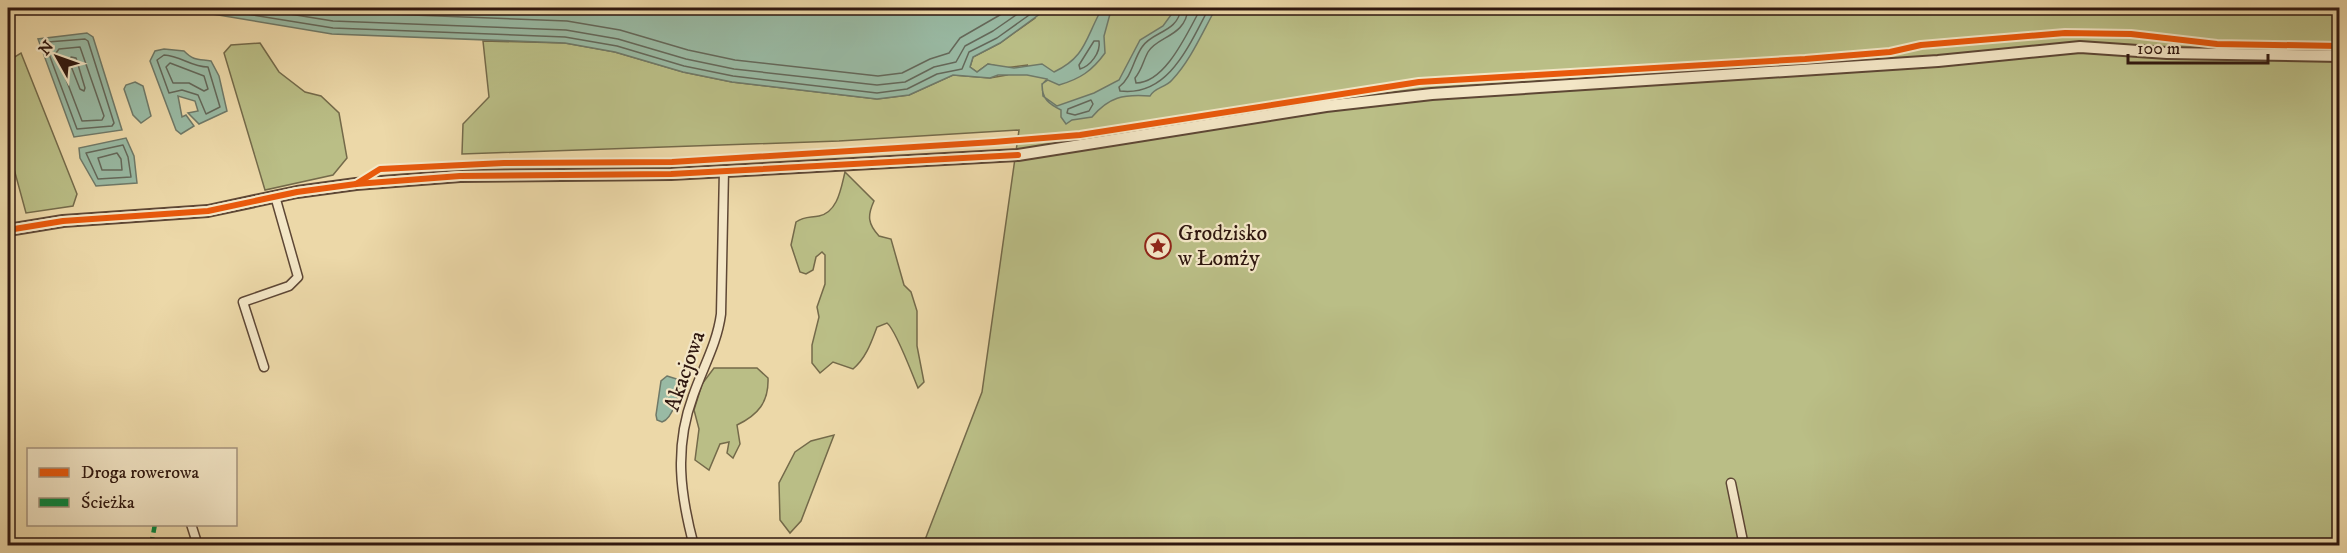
<svg xmlns="http://www.w3.org/2000/svg" width="2347" height="553" font-family="'IM FELL DW Pica',serif">
	<rect width="100%" height="100%" fill="#ecd8a8"/>
	<filter id="stains"><feTurbulence type="fractalNoise" baseFrequency=".00333" numOctaves="4"/><feColorMatrix values="0 0 0 0 .2 0 0 0 0 .09 0 0 0 0 .02 0 0 0 .5 -.17"/></filter>
	<radialGradient id="worn" r=".72"><stop offset=".6" stop-color="#630" stop-opacity="0"/><stop offset="1" stop-color="#630" stop-opacity=".3"/></radialGradient>
	<g fill="#babe86" stroke="#746a4a" stroke-width="1.5">
		<polygon points="433,8 2339,8 2339,545 923,545 982,392 1019,130 839,141 462,154 463,124 489,97 483,41 565,43 615,52 683,72 732,82 877,99 909,95 953,75 990,78 1007,75 1028,65 1005,68 988,64 977,72 970,67 973,57 1000,43 1035,18 1035,15"/>
		<polygon points="260,43 279,72 305,92 321,96 339,113 347,158 333,175 265,190 224,53 231,45"/>
		<polygon points="21,53 77,194 73,206 26,213 8,147 8,61"/>
		<path d="M845 172 874 201C867 216 868 224 879 236L891 239 904 285 911 292 917 311V346L924 382 918 388C912 374 896 330 887 323L877 327C871 343 866 358 853 369L833 362 820 373 812 363V345L819 317 817 307 825 284V255L822 252 816 257 813 270 806 274 800 272 791 245 796 222C805 216 810 218 819 216 838 212 841 188 845 172Z"/>
		<path d="M714 368H757L768 378C769 402 758 415 737 425L740 444 733 458 727 453 729 442 720 444 709 470 695 460 699 429 694 410 702 384Z"/>
		<polygon points="834,435 801,521 790,533 780,520 779,483 795,452 811,441"/>
	</g>
	<g fill="#99baa4" stroke="#6f7968" stroke-width="1.5">
		<path d="M176 8H1048L1000 43 973 57 970 67 977 72 988 64 1014 68 1042 64 1054 72C1084 58 1085 41 1099 14L1108 10 1110 14 1104 36 1105 53C1092 71 1080 79 1059 85L1048 80 1042 84 1043 96 1057 106 1094 93 1119 80 1140 40 1163 26 1176 8H1216C1203 31 1191 60 1172 80 1165 88 1155 87 1150 96 1123 94 1109 97 1092 117L1072 120 1066 124 1061 117V110C1049 104 1042 99 1042 85 1043 82 1046 81 1047 79L1027 75H998L990 78 953 75 909 95 877 99 732 82 683 72 615 52 565 43 332 34Z"/>
		<polygon points="87,33 93,37 122,130 74,137 38,39"/>
		<path d="M164 49 184 51C194 61 198 59 211 61L219 76 227 111 199 124 188 113 198 111 195 101 178 96 182 117 186 115 194 126 181 134 176 130 150 61 155 51Z"/>
		<polygon points="135,82 143,86 151,116 141,123 133,115 124,89 126,85"/>
		<polygon points="126,138 134,156 137,183 96,186 80,158 79,148"/>
		<path d="M667 376 680 380C680 391 673 419 662 422L657 420 656 415 661 381Z"/>
	</g>
	<g fill="none" stroke-linecap="round" stroke-linejoin="round">
		<g stroke="#64685a" stroke-width="1.5">
			<polyline points="210,8 333,28 565,37 617,46 684,66 733,76 877,93 907,89 937,74 962,69 969,52 997,38 1039,8"/>
			<polyline points="253,8 333,21 566,30 618,39 686,59 734,69 877,85 905,82 934,67 956,62 965,46 993,31 1026,8"/>
			<polyline points="307,8 334,12 567,21 620,30 688,50 735,60 878,76 902,73 930,59 949,53 960,38 1012,8"/>
			<path d="M1181 8C1178 33 1152 31 1142 47 1133 60 1132 77 1119 87L1120 91C1169 97 1189 45 1209 8"/>
			<path d="M1188 8C1186 37 1157 36 1148 52 1143 61 1142 70 1135 78L1136 83C1166 83 1188 31 1201 8"/>
			<polygon points="85,39 88,41 114,123 112,126 77,129 46,46 48,42"/>
			<path d="M1094 41H1099C1101 53 1090 66 1080 69L1079 65Z"/>
			<polygon points="80,47 104,116 102,120 82,121 56,53 59,49"/>
			<path d="M164 55C181 56 191 67 208 67L220 107 206 114 198 95 182 90 169 93 157 60Z"/>
			<polygon points="71,57 76,58 85,88 84,91 80,89 69,61"/>
			<polygon points="170,63 204,76 208,89 204,91 189,83 173,83 166,67"/>
			<polygon points="1091,100 1093,104 1089,111 1075,115 1067,113 1068,109"/>
			<polygon points="123,145 128,157 131,177 98,179 86,153"/>
			<polygon points="117,153 121,159 122,170 102,170 98,158"/>
		</g>
		<g stroke="#5e4735" stroke-width="11">
			<g id="minor">
				<polyline points="264,367 243,302 289,286 298,277 275,196"/>
				<polyline points="1731,483 1744,546"/>
				<polyline points="191,524 198,546"/>
				<path d="M694 546C680 494 674 447 693 396 703 367 717 344 721 314L724 170"/>
			</g>
		</g>
		<g stroke="#5e4735" stroke-width="14">
			<polyline id="tertiary" points="8,230 63,221 208,211 297,192 356,184 460,176 671,174 1018,155 1326,106 1432,94 1938,61 2080,47 2167,53 2340,56"/>
		</g>
		<use href="#minor" stroke="#f3e6c6" stroke-width="8"/>
		<use href="#tertiary" stroke="#f3e6c6" stroke-width="10"/>
		<polyline stroke="#00873e" stroke-width="4.5" stroke-dasharray="9 4.5" stroke-linecap="butt" points="151,546 155,524"/>
		<g stroke="#f3e6c6" stroke-width="10">
			<g id="cycleway">
				<polyline points="356,184 380,169 504,163 672,162 994,142 1080,135 1419,82 1805,59 1890,52 1921,45 2065,33 2131,34 2217,44 2340,46"/>
				<polyline points="8,230 63,221 208,211 297,192 356,184 460,176 671,174 1018,155"/>
			</g>
		</g>
		<use href="#cycleway" stroke="#e8590c" stroke-width="6"/>
	</g>
	<defs>
		<g id="sight-ring" transform="scale(1.35)"><circle r="9.5" fill="#f3e6c6" stroke="#8f2418" stroke-width="1.5"/><path d="M0-6L1.8-2.2L6-1.7L2.9 1.2L3.7 5.4L0 3.3L-3.7 5.4L-2.9 1.2L-6-1.7L-1.8-2.2Z" fill="#8f2418"/></g>
	</defs>
	<g fill-rule="evenodd">
		<use href="#sight-ring" x="1158" y="246"/>
	</g>
	<g text-anchor="middle" dominant-baseline="central" stroke-width="4.5" stroke-linejoin="round" paint-order="stroke">
		<g font-size="22" fill="#2f170f" stroke="#f3e6c6" text-anchor="start">
			<text x="1178" y="233">Grodzisko<tspan x="1178" dy="25">w Łomży</tspan></text>
		</g>
		<g font-size="22" fill="#2f170f" stroke="#f3e6c6">
			<text transform="translate(685 371) rotate(-71)">Akacjowa</text>
		</g>
	</g>
	<rect width="2347" height="553" fill="none" stroke="#ecd8a8" stroke-width="30"/>
	<rect x="9" y="9" width="2329" height="535" fill="none" stroke="#2f170f" stroke-width="3"/>
	<rect x="15" y="15" width="2317" height="523" fill="none" stroke="#2f170f" stroke-width="1.5"/>
	<rect x="27" y="448" width="210" height="78" fill="#f3e6c6" stroke="#a5937d" stroke-width="1.5"/>
	<rect x="39" y="468" width="30" height="9" fill="#e8590c" stroke="#a5937d" stroke-width="1.5"/>
	<text x="81" y="478" font-size="18" fill="#2f170f">Droga rowerowa</text>
	<rect x="39" y="498" width="30" height="9" fill="#00873e" stroke="#a5937d" stroke-width="1.5"/>
	<text x="81" y="508" font-size="18" fill="#2f170f">Ścieżka</text>
	<g transform="translate(57 57) rotate(310)" stroke="#f3e6c6" stroke-width="4.5" paint-order="stroke">
	<path d="M0-4.5L10 22L0 15L-10 22Z" fill="#2f170f"/>
	<text y="-9" font-size="16" font-weight="bold" text-anchor="middle" fill="#2f170f">N</text>
	</g>
	<path d="M2128 54v9h140v-9" fill="none" stroke="#2f170f" stroke-width="3"/>
	<text x="2137" y="54" font-size="18" fill="#2f170f" stroke="#f3e6c6" stroke-width="4.5" paint-order="stroke">100 m</text>
	<rect width="100%" height="100%" filter="url(#stains)"/>
	<rect width="100%" height="100%" fill="url(#worn)"/>
</svg>
